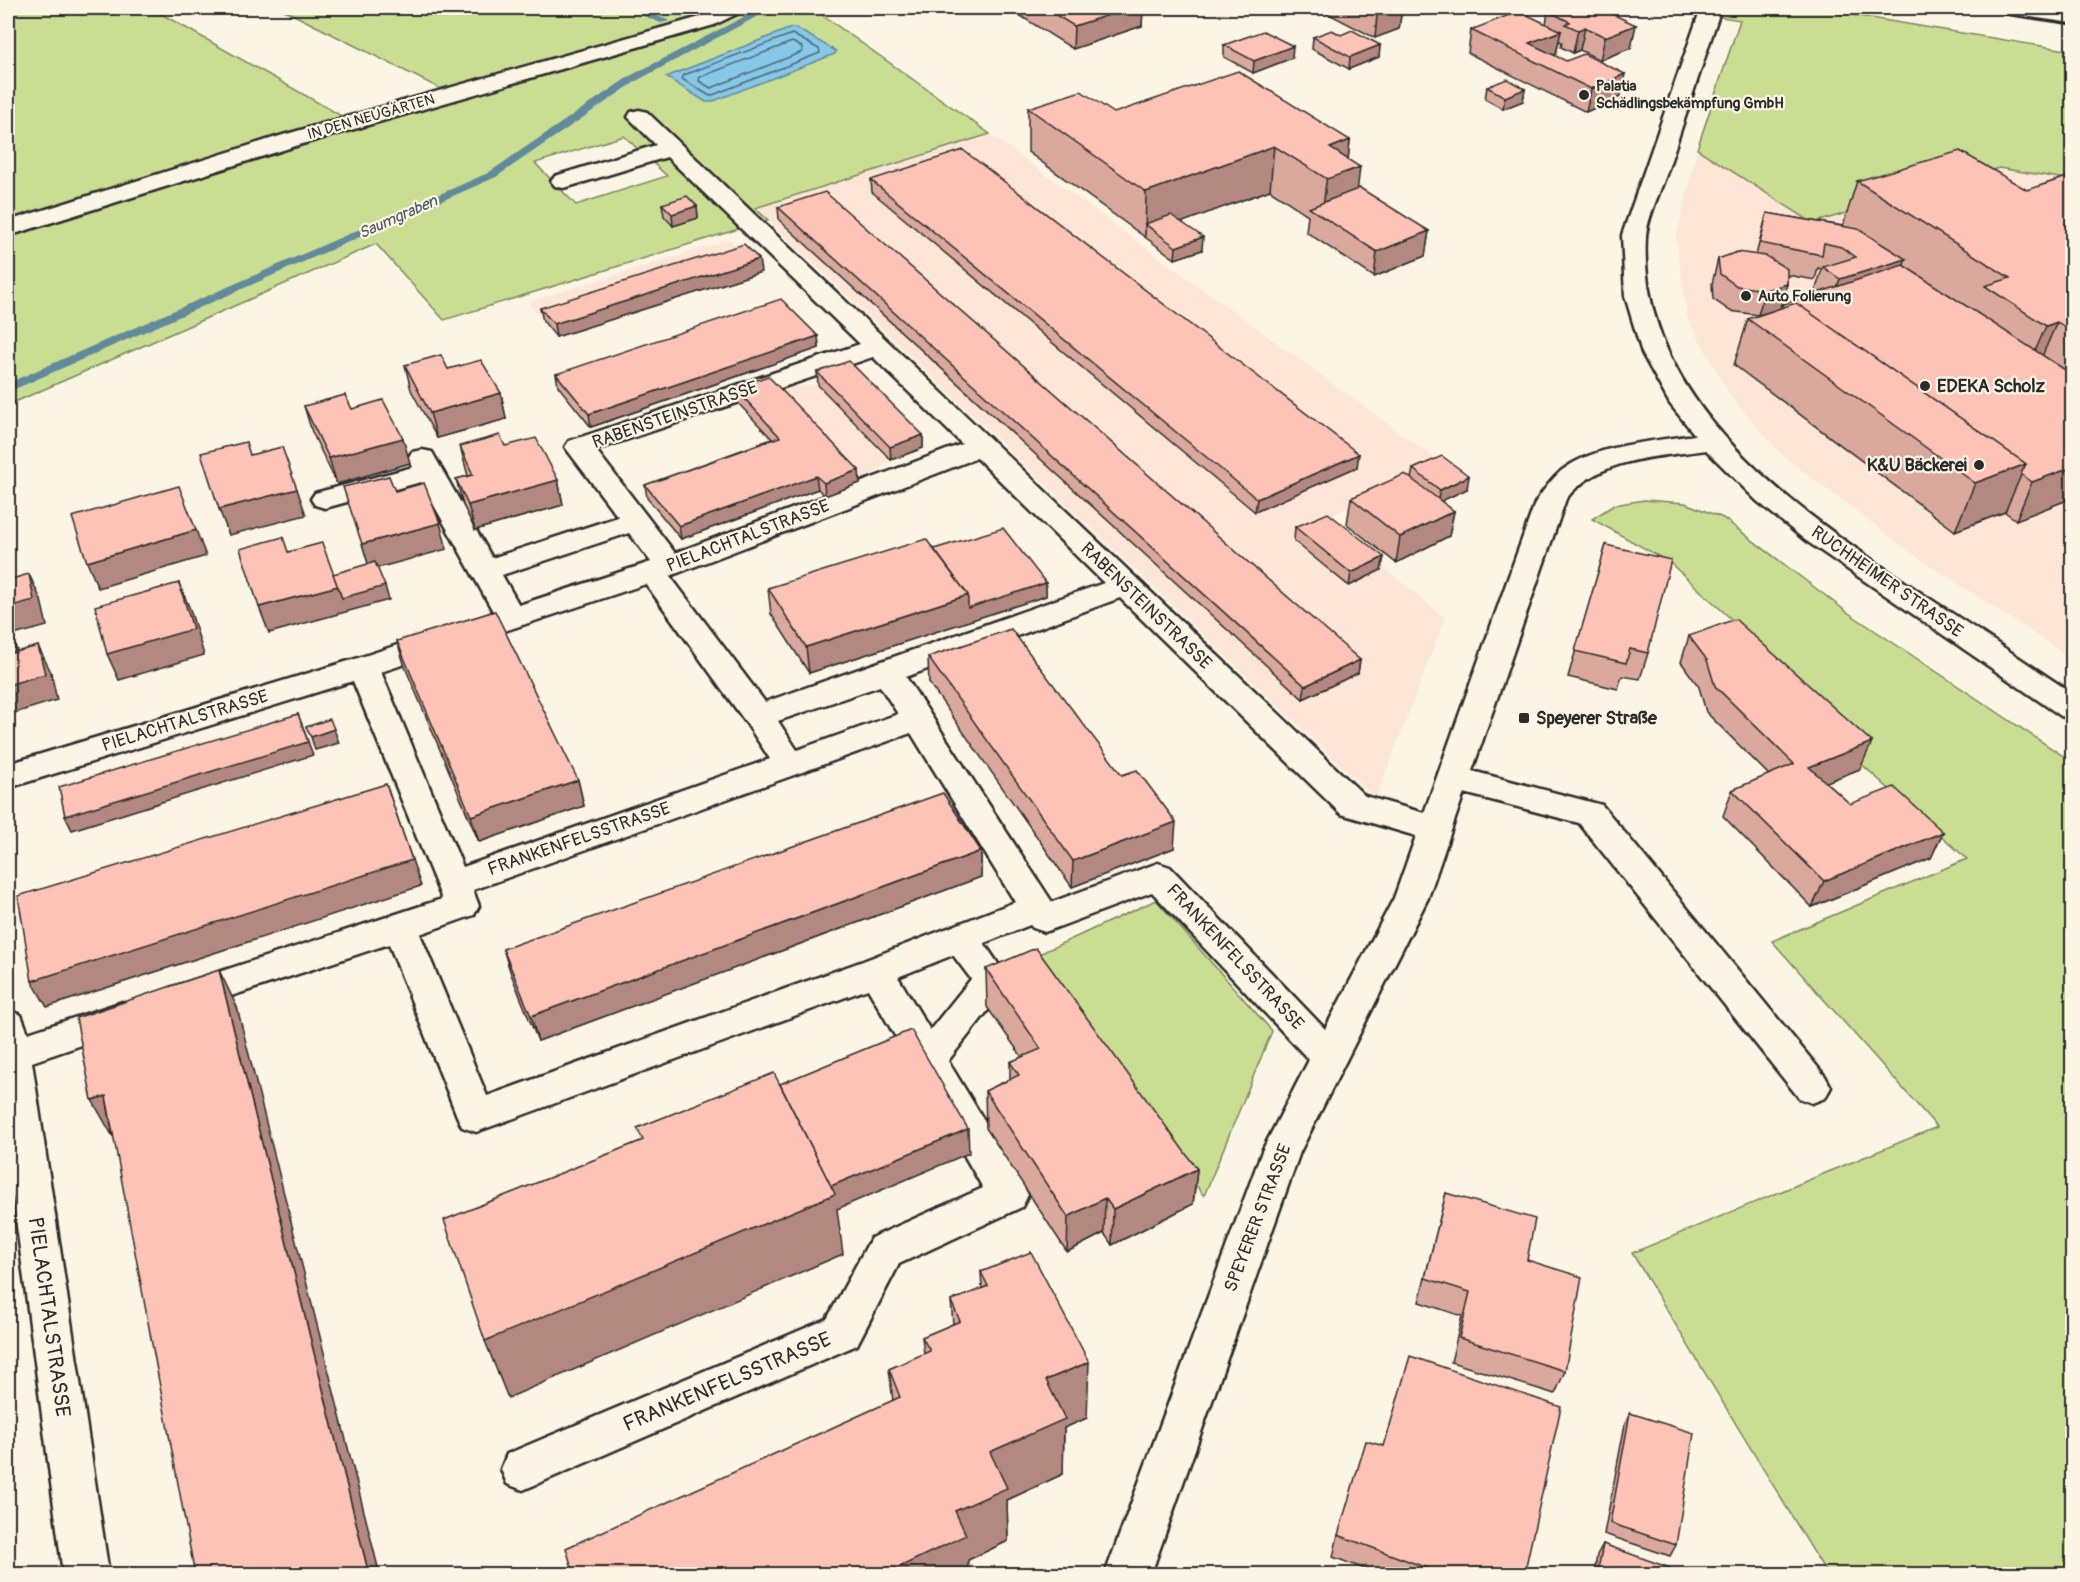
<svg xmlns="http://www.w3.org/2000/svg" width="2080" height="1582" font-family="Pangolin,sans-serif">
	<rect width="100%" height="100%" fill="#fcf5e5"/>
	<filter id="ink" filterUnits="userSpaceOnUse"><feTurbulence type="fractalNoise" baseFrequency=".0167" numOctaves="2"/><feDisplacementMap in="SourceGraphic" scale="12" xChannelSelector="R" yChannelSelector="G"/><feConvolveMatrix kernelMatrix="1 2 1 2 8 2 1 2 1" color-interpolation-filters="sRGB"/></filter>
	<g filter="url(#ink)">
		<g fill="#fde6d7">
			<polygon points="990,134 1443,464 1324,519 1445,618 1376,799 755,208"/>
			<polygon points="1697,149 1813,223 1999,168 2072,180 2072,659 1920,559 1785,458 1731,397 1687,317 1676,238"/>
			<polygon points="729,240 761,272 556,337 528,302"/>
			<polygon points="850,374 891,460 860,483 818,489 736,401 770,389 818,385"/>
		</g>
		<g fill="#c9de93" stroke="#7a845f" stroke-width="1.5" fill-rule="evenodd">
			<path d="M8 8H151L359 126 457 97 280 8H812L990 134 755 208 768 220 444 320 376 244 8 405ZM624 136 667 176 576 205 535 163Z"/>
			<polygon points="1668,8 1810,8 2072,51 2072,180 1999,168 1813,223 1697,149 1740,20"/>
			<polygon points="1644,500 1685,503 1723,518 1847,612 2072,762 2072,1574 1827,1574 1632,1253 1937,1127 1772,941 1967,859 1778,689 1798,680 1669,562 1592,519 1614,505"/>
			<polygon points="1156,900 1272,1031 1204,1196 1028,959"/>
		</g>
		<polygon fill="#87c7e8" stroke="#62899c" stroke-width="1.5" points="791,28 796,28 836,51 835,54 711,102 706,102 666,77"/>
		<g fill="none" stroke-linecap="round" stroke-linejoin="round">
			<g stroke="#506977" stroke-width="1.5">
				<polygon points="792,34 819,49 820,53 710,96 682,79 684,75"/>
				<polygon points="792,42 802,47 802,52 711,88 699,81 700,77"/>
			</g>
			<g fill="#62899c" fill-rule="evenodd">
				<polygon points="624,8 637,8 670,21 661,23"/>
				<polygon points="761,8 773,8 638,80 496,177 8,392 8,383 488,173 630,76"/>
			</g>
			<g stroke="#2b2b2b" stroke-width="5">
				<g id="minor">
					<polygon points="719,8 744,8 741,12 714,25 299,145 8,236 8,221 283,135 700,17"/>
					<path d="M1701 8H1721C1703 63 1685 117 1667 172 1661 190 1647 218 1646 237 1637 404 1798 511 1921 593 1972 626 2022 660 2072 693V719L2061 716 1805 540 1757 501 1706 450C1658 457 1599 457 1566 499L1472 771 1602 805 1825 1076 1831 1087 1825 1098 1812 1103 1799 1098 1579 823 1464 793 1428 898 1300 1152 1151 1574H1105L1262 1151 1309 1060 1152 892 1045 932 1033 928 1030 925 984 943 1009 980 1004 990 948 1061 1022 1183 1028 1195 1022 1207 899 1264 857 1345 523 1490 507 1484 501 1469 507 1454 827 1319 871 1238 983 1188 868 989 476 1132 462 1127 457 1116 389 944 183 1012 170 1008 165 998 170 988 442 899 353 681 8 788V764L352 660 494 613 421 482 325 508 315 505 311 499 315 493 413 467 408 458 412 452 422 450 432 452 492 558 618 517 565 447 569 441 860 344 667 157 571 186 563 188 555 186 551 181 555 176 656 145 628 117 631 112 639 110 647 112 1365 796 1424 813 1535 503C1542 492 1551 480 1561 471 1594 445 1654 441 1695 435L1670 404 1642 353 1625 296 1622 235ZM873 357 962 444 675 553 596 450ZM977 458 1104 583 765 702 670 576ZM629 533 651 562 519 605 502 575ZM646 584 747 724 770 759 463 867 381 672ZM1120 598 1341 814 1416 836 1394 898 1325 1029 1170 867 1158 863 1052 902 906 677ZM880 686 898 714 797 750 778 721ZM911 733 1015 902 863 961 487 1096 420 934 474 915 479 906 473 890ZM953 955 971 979 930 1030 898 977Z"/>
					<polygon points="122,1002 135,1007 140,1017 135,1027 32,1062 109,1574 63,1574 8,1158 8,1010 21,1015 28,1033"/>
				</g>
			</g>
			<g stroke="#2b2b2b" stroke-width="5">
				<polygon id="highway" points="2000,8 2049,8 2072,11 2072,23 2010,14 2003,12"/>
			</g>
			<use href="#minor" fill="#fcf5e5" fill-rule="evenodd"/>
			<use href="#highway" fill="#fcf5e5" fill-rule="evenodd"/>
		</g>
		<g fill="#daa89d" stroke="#2b2b2b" stroke-width="1.5" fill-rule="evenodd">
			<polygon points="1008,8 1143,8 1142,26 1073,49"/>
			<polygon points="1324,8 1402,8 1399,29 1375,38 1323,11"/>
			<polygon points="1548,11 1631,48 1600,60 1580,50 1573,53 1561,47 1562,42 1559,41 1556,54 1553,55 1620,97 1586,112 1468,53 1471,30 1546,24"/>
			<polygon points="1341,35 1380,45 1379,57 1349,69 1312,49 1313,37"/>
			<polygon points="1224,45 1292,58 1253,73 1224,57"/>
			<polygon points="1487,87 1525,89 1523,101 1503,109 1485,99"/>
			<polygon points="1028,108 1114,113 1350,140 1348,159 1358,189 1429,231 1425,256 1374,277 1306,232 1308,215 1270,190 1182,222 1202,250 1175,259 1028,152"/>
			<path d="M2073 175V492L2070 499 2016 520 2005 512 1955 531 1734 365 1748 319 1780 309 1758 315 1730 311 1713 299 1712 284 1718 259 1756 255 1767 213 1843 226 1857 181 2027 190ZM1818 268 1822 269 1815 292 1816 293 1781 305 1787 284V275L1815 280Z"/>
			<polygon points="871,180 1357,467 1255,512 872,192"/>
			<polygon points="662,204 697,206 698,218 673,226 664,216"/>
			<polygon points="778,207 1360,660 1358,673 1303,699 779,220"/>
			<polygon points="761,272 556,337 543,321 540,308"/>
			<polygon points="818,336 819,348 591,427 558,386 556,374"/>
			<polygon points="405,365 448,369 501,393 506,419 437,438 411,390"/>
			<polygon points="817,372 923,435 923,448 891,460 818,385"/>
			<polygon points="735,388 860,483 825,496 818,489 681,539 647,498 645,485 772,439 736,401"/>
			<polygon points="304,406 352,409 410,463 337,484 312,432"/>
			<polygon points="460,446 505,446 558,480 563,505 475,530 463,505 456,479 468,476"/>
			<polygon points="1413,469 1467,489 1441,501 1454,511 1449,536 1396,563 1347,524 1351,498 1411,479"/>
			<polygon points="1295,527 1384,557 1381,570 1349,586 1294,541"/>
			<polygon points="1606,545 1648,653 1640,679 1622,676 1618,689 1568,677"/>
			<polygon points="934,549 1046,583 1046,596 809,673 771,614 768,588"/>
			<polygon points="1689,636 1860,769 1826,782 1850,804 1943,832 1931,858 1812,907 1723,816 1732,790 1769,775 1706,712 1699,687 1681,662"/>
			<polygon points="397,641 578,780 584,806 479,842 405,667"/>
			<polygon points="928,657 1174,848 1072,887 929,683"/>
			<polygon points="981,851 981,877 538,1041 511,974 503,949"/>
			<polygon points="986,969 1197,1169 1193,1204 1112,1245 1104,1233 1067,1252 986,1128 985,1091 1010,1079 1010,1062 1022,1057 987,1007"/>
			<polygon points="1446,1193 1527,1260 1565,1371 1555,1394 1451,1362 1462,1316 1419,1302"/>
			<polygon points="981,1272 1087,1418 1064,1428 1063,1474 1007,1500 1008,1541 968,1560 893,1401 889,1369 924,1354 922,1337 953,1324 951,1301 982,1289"/>
			<polygon points="1630,1413 1676,1545 1670,1556 1604,1534 1625,1424"/>
			<polygon points="1384,1446 1524,1575 1381,1575 1333,1557 1338,1535"/>
			<polygon points="1603,1544 1669,1575 1594,1575 1597,1555"/>
		</g>
		<g fill="#b28880" stroke="#2b2b2b" stroke-width="1.5">
			<polygon points="1130,8 1143,8 1142,26 1073,49 1074,26"/>
			<polygon points="1399,8 1402,8 1399,29 1375,38 1377,15"/>
			<polygon points="1636,25 1631,48 1600,60 1605,37"/>
			<polygon points="1585,27 1580,50 1573,53 1578,30"/>
			<polygon points="1561,31 1556,54 1536,62 1529,43"/>
			<polygon points="1380,45 1379,57 1349,69 1350,57"/>
			<polygon points="1293,46 1292,58 1253,73 1254,61"/>
			<polygon points="1625,74 1620,97 1586,112 1591,89"/>
			<polygon points="1525,89 1523,101 1503,109 1505,97"/>
			<polygon points="1350,140 1347,172 1360,167 1355,211 1322,217 1330,148"/>
			<polygon points="1274,146 1270,190 1156,232 1145,224 1145,236 1146,192"/>
			<polygon points="697,206 698,218 673,226 672,214"/>
			<polygon points="1429,231 1425,256 1374,277 1377,252"/>
			<polygon points="1203,237 1202,250 1175,259 1176,247"/>
			<polygon points="759,259 761,272 556,337 554,324"/>
			<polygon points="1906,259 1897,284 1831,304 1840,279"/>
			<polygon points="1787,284 1780,309 1758,315 1765,290"/>
			<polygon points="2057,322 2037,368 2026,372 2046,326"/>
			<polygon points="818,336 819,348 591,427 589,414"/>
			<polygon points="501,393 506,419 437,438 430,413"/>
			<polygon points="923,435 923,448 891,460 890,447"/>
			<polygon points="403,438 410,463 337,484 329,458"/>
			<polygon points="1359,454 1357,467 1255,512 1257,499"/>
			<polygon points="2026,464 2005,512 1955,531 1975,483"/>
			<polygon points="2073,467 2073,492 2070,499 2016,520 2032,482"/>
			<polygon points="859,470 860,483 825,496 824,483"/>
			<polygon points="816,476 818,489 681,539 679,526"/>
			<polygon points="1469,476 1467,489 1437,503 1440,490"/>
			<polygon points="558,480 563,505 475,530 468,505"/>
			<polygon points="297,489 306,515 229,535 219,509"/>
			<polygon points="1454,511 1449,536 1396,563 1400,537"/>
			<polygon points="440,523 447,549 370,570 362,544"/>
			<polygon points="196,530 206,556 98,588 87,562"/>
			<polygon points="1384,557 1381,570 1349,586 1351,573"/>
			<polygon points="29,574 41,600 47,626 10,636 21,658 12,653 8,637 8,578 13,588"/>
			<polygon points="179,583 190,609 204,655 119,680 107,654"/>
			<polygon points="1046,583 1046,596 809,673 806,647 968,595"/>
			<polygon points="338,586 385,586 389,600 269,633 259,607"/>
			<polygon points="38,646 51,672 57,700 8,715 8,685"/>
			<polygon points="1360,660 1358,673 1303,699 1305,686"/>
			<polygon points="298,714 313,755 72,830 65,816"/>
			<polygon points="334,729 339,743 315,750 311,737"/>
			<polygon points="1872,742 1860,769 1799,793 1809,767"/>
			<polygon points="578,780 584,806 479,842 471,816"/>
			<polygon points="386,784 421,886 47,1007 32,981"/>
			<polygon points="1176,822 1174,848 1072,887 1073,861"/>
			<polygon points="1943,832 1931,858 1812,907 1824,881"/>
			<polygon points="981,851 981,877 538,1041 531,1016"/>
			<polygon points="219,970 237,1007 380,1575 369,1575"/>
			<polygon points="106,1096 113,1137 92,1100"/>
			<polygon points="968,1129 969,1153 837,1209 843,1254 508,1398 485,1341 821,1190"/>
			<polygon points="1197,1169 1193,1204 1112,1245 1113,1209"/>
			<polygon points="1105,1198 1104,1233 1067,1252 1068,1217"/>
			<polygon points="1089,1362 1087,1418 1064,1428 1063,1474 1007,1500 1008,1541 968,1560 968,1575 883,1575 955,1511 990,1452 1046,1380"/>
		</g>
		<g fill="#fec3b7" stroke="#2b2b2b" stroke-width="1.5">
			<polygon points="1044,8 1130,8 1074,26"/>
			<polygon points="1363,8 1399,8 1377,15"/>
			<polygon points="1557,8 1599,8 1636,25 1605,37 1585,27 1578,30 1565,24 1570,22 1548,11"/>
			<polygon points="1519,11 1561,31 1529,43 1566,61 1584,54 1625,74 1591,89 1471,30"/>
			<polygon points="1332,30 1341,35 1352,30 1380,45 1350,57 1313,37"/>
			<polygon points="1263,31 1293,46 1254,61 1224,45"/>
			<polygon points="1238,71 1350,140 1330,148 1360,167 1327,179 1274,146 1146,192 1028,108 1081,91 1114,113"/>
			<polygon points="1507,79 1525,89 1505,97 1487,87"/>
			<polygon points="963,150 1359,454 1257,499 871,180"/>
			<polygon points="1960,151 2027,190 2073,175 2073,332 2057,322 2046,326 1985,286 2010,278 1857,181"/>
			<polygon points="1360,188 1429,231 1377,252 1309,208"/>
			<polygon points="825,192 1360,660 1305,686 778,207"/>
			<polygon points="687,196 697,206 672,214 662,204"/>
			<polygon points="1767,213 1858,229 1906,259 1840,279 1823,267 1856,257 1841,247 1824,243 1822,255 1760,243"/>
			<polygon points="1171,215 1203,237 1176,247 1145,224"/>
			<polygon points="744,244 759,259 554,324 540,308"/>
			<polygon points="1737,252 1766,256 1787,269 1787,284 1765,290 1737,286 1720,274 1718,259"/>
			<polygon points="1903,265 2073,375 2073,467 2032,482 2021,474 2026,464 1796,303 1785,307 1781,305"/>
			<polygon points="781,299 818,336 589,414 556,374"/>
			<polygon points="1796,303 2026,464 1975,483 1748,319"/>
			<polygon points="441,355 448,369 481,360 501,393 430,413 405,365"/>
			<polygon points="849,361 923,435 890,447 817,372"/>
			<polygon points="768,376 859,470 824,483 816,476 679,526 645,485 780,437 735,388"/>
			<polygon points="345,395 352,409 383,400 403,438 329,458 304,406"/>
			<polygon points="500,435 505,446 536,438 558,480 468,505 456,479 473,475 460,446"/>
			<polygon points="246,442 250,455 282,447 297,489 219,509 201,453"/>
			<polygon points="1442,456 1469,476 1440,490 1413,469"/>
			<polygon points="1405,474 1454,511 1400,537 1351,498"/>
			<polygon points="389,476 395,491 424,483 440,523 362,544 343,487"/>
			<polygon points="179,486 196,530 87,562 72,517"/>
			<polygon points="1328,513 1384,557 1351,573 1295,527"/>
			<polygon points="1003,528 1046,583 968,608 968,595 934,549"/>
			<polygon points="283,537 288,552 322,543 338,586 259,607 240,549"/>
			<polygon points="926,539 968,595 806,647 768,588"/>
			<polygon points="1606,545 1671,560 1648,653 1630,649 1626,663 1575,651"/>
			<polygon points="375,562 385,586 342,598 333,574"/>
			<polygon points="29,574 34,600 8,607 8,580"/>
			<polygon points="179,583 193,629 107,654 95,606"/>
			<polygon points="495,611 578,780 471,816 397,641"/>
			<polygon points="1735,619 1872,742 1809,767 1850,804 1894,787 1943,832 1824,881 1732,790 1794,764 1715,686 1707,660 1689,636"/>
			<polygon points="1011,629 1122,775 1137,770 1176,822 1073,861 928,657"/>
			<polygon points="8,632 12,653 38,646 45,674 8,685"/>
			<polygon points="298,714 308,742 65,816 59,787"/>
			<polygon points="330,719 334,729 311,737 306,727"/>
			<polygon points="386,784 412,860 32,981 18,896"/>
			<polygon points="943,793 981,851 531,1016 503,949"/>
			<polygon points="1036,948 1197,1169 1113,1209 1105,1198 1068,1217 985,1091 1019,1075 1010,1062 1041,1049 986,969"/>
			<polygon points="219,970 369,1575 195,1575 106,1096 92,1100 76,1018"/>
			<polygon points="911,1030 968,1129 831,1186 780,1084"/>
			<polygon points="774,1073 835,1194 485,1341 444,1220 643,1140 637,1128"/>
			<polygon points="1446,1193 1535,1219 1527,1260 1582,1277 1565,1371 1459,1338 1470,1292 1425,1278"/>
			<polygon points="1031,1252 1089,1362 1046,1380 1065,1419 990,1452 1007,1488 955,1511 966,1535 883,1575 574,1575 566,1548 900,1397 889,1369 930,1351 922,1337 960,1321 951,1301 988,1286 981,1272"/>
			<polygon points="1410,1356 1561,1407 1524,1575 1446,1575 1338,1535 1366,1441 1384,1446"/>
			<polygon points="1630,1413 1694,1433 1676,1545 1610,1523"/>
			<polygon points="1603,1544 1670,1568 1669,1575 1597,1575"/>
		</g>
	</g>
	<g fill="#2b2b2b" stroke="#fcf5e5" stroke-width="2">
		<circle cx="1584" cy="95" r="6"/>
		<circle cx="1746" cy="296" r="6"/>
		<circle cx="1925" cy="386" r="6"/>
		<circle cx="1979" cy="465" r="6"/>
		<rect x="1518" y="712" width="12" height="12" rx="3"/>
	</g>
	<g text-anchor="middle" dominant-baseline="central" stroke-width="4.5" stroke-linejoin="round" paint-order="stroke">
		<g font-size="15" font-weight="bold" fill="#2b2b2b" stroke="#fcf5e5" text-anchor="start">
			<text x="1596" y="86">Palatia<tspan x="1596" dy="17">Schädlingsbekämpfung GmbH</tspan></text>
			<text x="1758" y="296">Auto Folierung</text>
		</g>
		<g font-size="15" fill="#2b2b2b" stroke="#fcf5e5">
			<text transform="translate(371 117) rotate(-16)">IN DEN NEUGÄRTEN</text>
		</g>
		<g font-size="16" font-style="italic" fill="#475a64" stroke="#fcf5e5">
			<text transform="translate(398 217) rotate(-24)">Saumgraben</text>
		</g>
		<g font-size="18" font-weight="bold" fill="#2b2b2b" stroke="#fcf5e5" text-anchor="start">
			<text x="1937" y="386">EDEKA Scholz</text>
			<text x="1967" y="465" text-anchor="end">K&amp;U Bäckerei</text>
			<text x="1536" y="718">Speyerer Straße</text>
		</g>
		<g font-size="18" fill="#2b2b2b" stroke="#fcf5e5">
			<text transform="translate(675 415) rotate(-19)">RABENSTEINSTRASSE</text>
			<text transform="translate(748 536) rotate(-21)">PIELACHTALSTRASSE</text>
			<text transform="translate(1887 582) rotate(35)">RUCHHEIMER STRASSE</text>
			<text transform="translate(1146 606) rotate(44)">RABENSTEINSTRASSE</text>
			<text transform="translate(185 721) rotate(-17)">PIELACHTALSTRASSE</text>
			<text transform="translate(579 839) rotate(-19)">FRANKENFELSSTRASSE</text>
			<text transform="translate(1235 957) rotate(47)">FRANKENFELSSTRASSE</text>
			<text transform="translate(1258 1218) rotate(-69)">SPEYERER STRASSE</text>
		</g>
		<g font-size="21" fill="#2b2b2b" stroke="#fcf5e5">
			<text transform="translate(49 1317) rotate(82)">PIELACHTALSTRASSE</text>
			<text transform="translate(727 1382) rotate(-23)">FRANKENFELSSTRASSE</text>
		</g>
	</g>
	<rect width="2080" height="1582" fill="none" stroke="#fcf5e5" stroke-width="30"/>
	<rect x="15" y="15" width="2050" height="1552" fill="none" stroke="#2b2b2b" stroke-width="2" filter="url(#ink)"/>
</svg>
